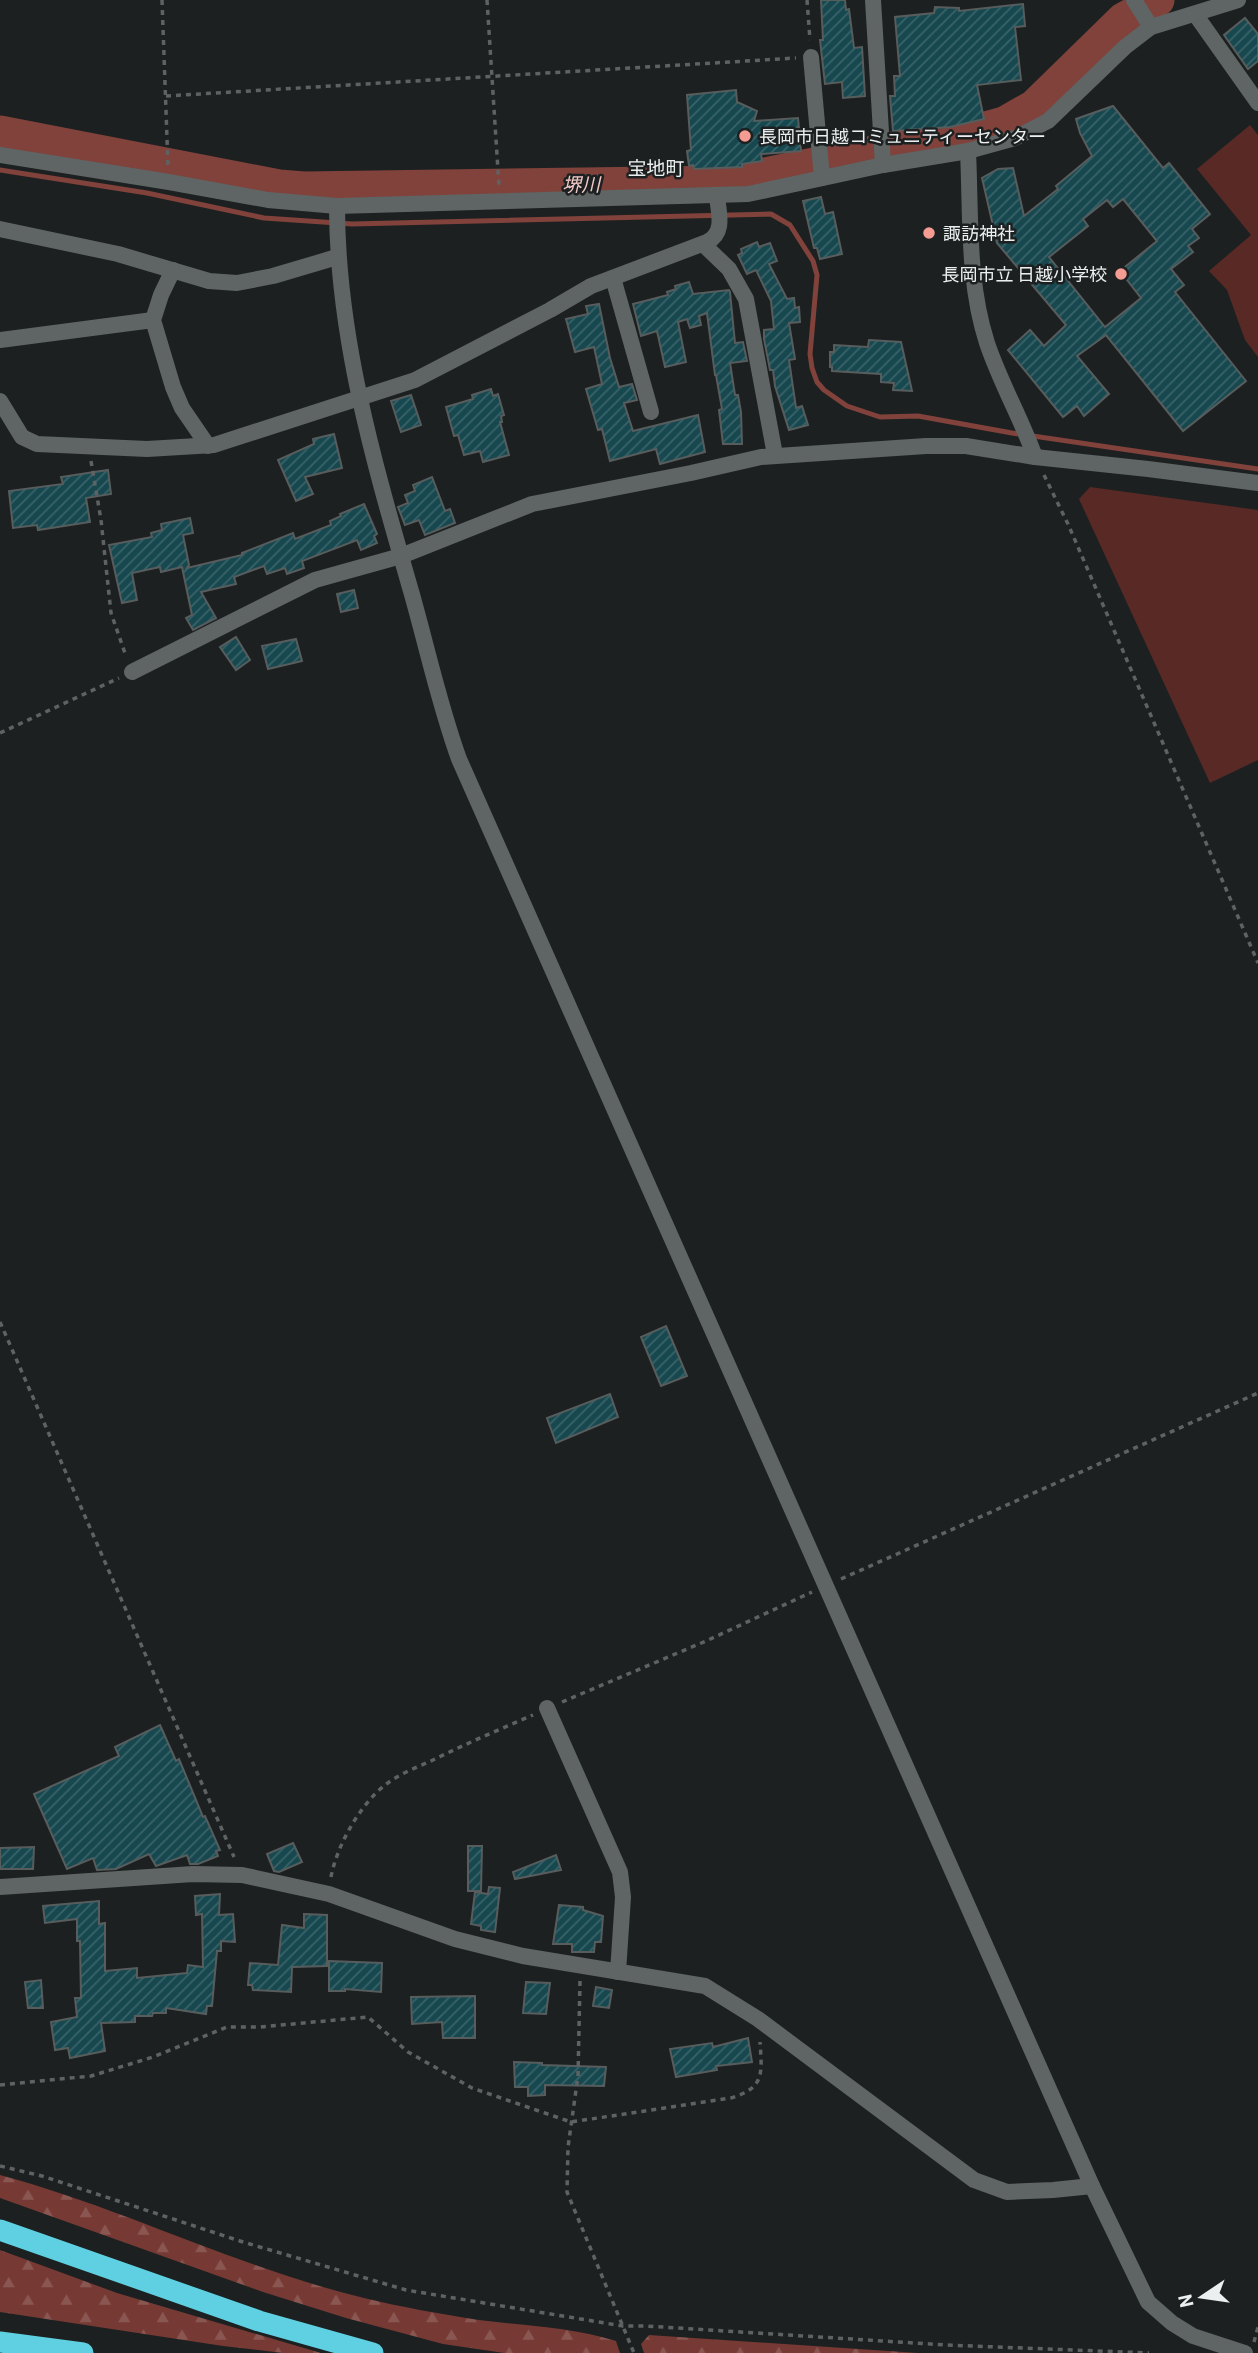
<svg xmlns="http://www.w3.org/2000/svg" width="1258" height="2353" font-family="Barlow,'Noto Sans JP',sans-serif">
	<defs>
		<pattern id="forest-firs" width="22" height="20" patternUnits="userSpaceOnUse" patternTransform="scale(1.75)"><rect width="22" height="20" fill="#763933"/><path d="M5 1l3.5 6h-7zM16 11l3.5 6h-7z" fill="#8a5651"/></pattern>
		<pattern id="building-hatch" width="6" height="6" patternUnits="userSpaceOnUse" patternTransform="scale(1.75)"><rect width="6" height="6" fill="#17484f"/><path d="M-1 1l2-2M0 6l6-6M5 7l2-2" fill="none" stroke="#396369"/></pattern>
	</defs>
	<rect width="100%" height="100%" fill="#1c2021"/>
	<g fill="url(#forest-firs)">
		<path d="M0 2175C123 2208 239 2268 364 2298 401 2307 441 2314 479 2320 525 2326 571 2327 616 2341L620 2353H504L443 2344 346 2318 263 2292 0 2198Z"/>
		<polygon points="0,2250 117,2293 321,2353 283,2353 223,2346 0,2312"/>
		<polygon points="649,2335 918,2353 644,2353 641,2344"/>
	</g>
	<g fill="#582925">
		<polygon points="1250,125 1258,135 1258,357 1245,340 1227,290 1209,271 1251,235 1197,169"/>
		<polygon points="1090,487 1258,510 1258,760 1210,783 1079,499"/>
	</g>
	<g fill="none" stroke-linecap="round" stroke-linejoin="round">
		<polyline stroke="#80423b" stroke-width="5" points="0,170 147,193 264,218 352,224 771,214 790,225 813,261 817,275 810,354 812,368 817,382 824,390 847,406 880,417 918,416 1012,433 1258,469"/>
		<polyline stroke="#80423b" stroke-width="33" points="0,132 279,186 304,188 726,182 975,131 1004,123 1034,106 1123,19 1158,0"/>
	</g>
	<g fill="url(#building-hatch)" stroke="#575c5d" stroke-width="2" fill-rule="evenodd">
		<polygon points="821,0 845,0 846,10 849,9 854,48 862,47 865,96 843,98 842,82 825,84 820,40 823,40"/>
		<polygon points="1023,4 1025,26 1015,27 1021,80 977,85 984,119 950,127 893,131 890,96 895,96 894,76 900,76 895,17 934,13 935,7 959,8 959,11"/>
		<polygon points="1245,18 1258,34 1258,61 1248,69 1224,35"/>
		<polygon points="736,90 737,102 757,111 754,121 798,118 801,151 761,154 762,161 742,164 742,167 694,169 693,165 689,166 687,151 691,150 687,95"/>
		<path d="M1113 106 1163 168 1169 163 1210 214 1192 229 1199 238 1188 246 1193 252 1171 269 1184 285 1175 292 1246 381 1183 431 1106 335 1077 356 1109 394 1084 416 1077 406 1063 417 1008 350 1030 330 1044 346 1066 325 997 243 982 178 998 169 1013 168 1024 216 1058 189 1056 186 1092 156 1080 133 1076 119ZM1123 199 1157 241 1120 271 1141 298 1105 327 1049 257 1088 226 1083 219 1107 200 1113 207Z"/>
		<polygon points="821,197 825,214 833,212 842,254 820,259 817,248 814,248 803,201"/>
		<polygon points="757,242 759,247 770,243 777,261 769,264 787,299 794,298 795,308 799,307 800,322 789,323 795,359 789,360 796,408 802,406 808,425 789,430 775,386 773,370 770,370 764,339 764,330 774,329 771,301 756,270 747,274 738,255 742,253 741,249"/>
		<polygon points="689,282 693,294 729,290 730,292 735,343 743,342 747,361 730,363 735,395 738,395 741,412 742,444 723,444 719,410 722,409 716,375 715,375 707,313 699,316 701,325 690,328 687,319 678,322 686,362 665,367 657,331 641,336 633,304 668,295 667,292 676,289 675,286"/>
		<polygon points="599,304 610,358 619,387 632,384 637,400 624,403 633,431 698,415 705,452 660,464 656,449 610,461 602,429 598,430 586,389 602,384 594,347 575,352 566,319 588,314 586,306"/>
		<polygon points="869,340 901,342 912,391 893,390 894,383 881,382 881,374 832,371 832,367 830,367 830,352 834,352 834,345 868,347"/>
		<polygon points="491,389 493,396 498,394 504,415 501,416 502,422 500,422 509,455 483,462 480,451 464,455 458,435 454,436 446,407 473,399 472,395"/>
		<polygon points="411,395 421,425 401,432 391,401"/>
		<polygon points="334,434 342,468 305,477 313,494 296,501 278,460 314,444 313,439"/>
		<polygon points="108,470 111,494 86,498 90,522 38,530 37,525 13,528 9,491 63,484 61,477"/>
		<polygon points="432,477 445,511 450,509 455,523 425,535 419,520 405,525 398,507 408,503 405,495 415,491 413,485"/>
		<polygon points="364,504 377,534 374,536 377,543 361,550 357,540 302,561 304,568 287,574 285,568 267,574 264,566 234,577 236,584 201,592 216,618 193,630 186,618 192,615 182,567 161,572 160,567 132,573 137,600 122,603 109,545 152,537 151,533 162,530 161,524 190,518 193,533 183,535 189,565 187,568 242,555 242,553 293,533 295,539 331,525 330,521 341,516 340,514"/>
		<polygon points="354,590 358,608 341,612 337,594"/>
		<polygon points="236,637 250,660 236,670 220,647"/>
		<polygon points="296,639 302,661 268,669 262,646"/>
		<polygon points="666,1326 687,1376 661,1386 641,1337"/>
		<polygon points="610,1394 618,1417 556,1443 547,1418"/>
		<polygon points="160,1725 176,1761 179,1759 203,1817 205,1816 220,1850 216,1851 218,1856 198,1864 190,1864 187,1855 156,1866 149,1854 116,1869 97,1870 93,1858 67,1869 34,1794 119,1756 115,1747"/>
		<polygon points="293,1843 302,1862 279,1872 274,1871 267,1854"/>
		<polygon points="468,1846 482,1846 481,1891 468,1891"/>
		<polygon points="34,1847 33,1869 0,1869 0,1848"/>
		<polygon points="556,1855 561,1870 515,1879 513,1872"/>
		<polygon points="489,1887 500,1888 495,1932 481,1930 481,1926 471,1924 475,1892 488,1894"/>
		<polygon points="220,1894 219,1915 233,1914 235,1942 221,1941 221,1951 217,1951 212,2006 207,2006 206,2014 166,2008 166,2013 153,2013 152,2016 135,2016 135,2022 101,2023 105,2051 70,2058 68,2048 55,2050 51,2022 77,2017 75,1998 81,1998 80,1941 77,1941 77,1919 45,1923 43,1906 99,1901 99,1924 105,1923 105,1971 137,1968 137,1978 187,1973 188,1965 203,1967 202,1914 196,1915 195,1896"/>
		<polygon points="559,1905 583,1907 583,1910 603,1916 601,1942 595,1942 594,1952 572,1952 572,1944 553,1944"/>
		<polygon points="304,1914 327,1915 327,1966 292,1967 291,1992 253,1990 252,1985 248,1985 250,1963 278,1965 282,1925 304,1928"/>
		<polygon points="329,1961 382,1963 381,1992 345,1989 345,1991 329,1991"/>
		<polygon points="41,1980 43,2008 28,2008 25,1982"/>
		<polygon points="526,1982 550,1983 546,2014 523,2013"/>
		<polygon points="596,1987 612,1990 609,2008 593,2006"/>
		<polygon points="475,1996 475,2038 443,2038 442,2022 412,2024 411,1997"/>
		<polygon points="748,2038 752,2062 716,2066 717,2070 676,2077 670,2049 712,2043 713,2047"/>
		<polygon points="514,2062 542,2063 542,2065 606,2067 604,2086 545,2085 545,2095 528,2096 528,2087 515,2087"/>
	</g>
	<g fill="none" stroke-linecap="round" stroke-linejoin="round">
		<g stroke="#5f6263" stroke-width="3.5" stroke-dasharray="5 5" stroke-linecap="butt">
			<polyline points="162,0 168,166"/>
			<polyline points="487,0 499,186"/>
			<polyline points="807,0 810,40"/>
			<polyline points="166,96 796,58"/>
			<polyline points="91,461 101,520 111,613 126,656"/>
			<polyline points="1044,475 1068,524 1258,963"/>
			<polyline points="0,733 119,678"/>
			<polyline points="0,1322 234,1857"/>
			<polyline points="841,1579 1258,1393"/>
			<polyline points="562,1702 706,1641 812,1592"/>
			<path d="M331 1877C337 1845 360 1805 385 1785 398 1775 414 1768 429 1762 463 1745 498 1730 533 1715"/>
			<polyline points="580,1981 578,2076 568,2147 567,2192 634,2353"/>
			<path d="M0 2085 91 2076 153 2057 227 2027H260L368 2017 408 2052 472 2088 571 2122 731 2098C765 2088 762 2073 760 2042"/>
			<polyline points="0,2166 42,2176 243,2242 406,2290 623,2326 646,2326 946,2345 1149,2353"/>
			<polyline points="1254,2342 1258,2327"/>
		</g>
		<g stroke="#5f6464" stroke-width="16">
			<polyline points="873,0 883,165"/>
			<polyline points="1134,0 1151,27"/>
			<polyline points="1195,14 1258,103"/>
			<polyline points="811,57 822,178"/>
			<path d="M968 151C971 214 967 282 987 343 1000 382 1021 418 1035 457"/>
			<polyline points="0,155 169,182 268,200 337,206 748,194 883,165 968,151 1015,138 1048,121 1125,47 1151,27 1238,0"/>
			<path d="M337 206C337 338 375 466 411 591 427 647 439 704 459 759L1092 2186 1148 2302 1172 2323 1193 2336 1245 2353"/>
			<polyline points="0,229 118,254 209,281 237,283 273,276 337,257"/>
			<polyline points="703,244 729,269 746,299 775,455"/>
			<polyline points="173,270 161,295 153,320 173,387 182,408 208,446"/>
			<polyline points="613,278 651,412"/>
			<polyline points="0,340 153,320"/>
			<path d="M0 401 22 437 37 444 147 449 214 445 415 380 550 310 591 286 707 242C725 233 719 214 717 197"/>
			<polyline points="132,672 315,580 401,556 532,504 691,473 761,457 926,446 966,446 1035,457 1148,469 1258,483"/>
			<polyline points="547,1708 620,1872 623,1897 618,1972"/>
			<polyline points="0,1887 193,1874 242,1875 329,1894 455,1939 523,1956 705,1986 758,2019 974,2180 1007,2192 1053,2190 1092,2186"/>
		</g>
		<g stroke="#5fd0e1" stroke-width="21">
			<polyline points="0,2230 259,2321 373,2353"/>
			<polyline points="0,2342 83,2353"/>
		</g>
	</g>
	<g fill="#f59c92" stroke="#1c2021" stroke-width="2.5">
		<circle cx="745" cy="136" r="7"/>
		<circle cx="929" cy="233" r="7"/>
		<circle cx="1121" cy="274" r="7"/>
	</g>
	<g text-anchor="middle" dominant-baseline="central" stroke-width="5" stroke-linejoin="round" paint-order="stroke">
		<g font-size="18" fill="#eceff0" stroke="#1c2021" text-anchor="start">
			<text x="759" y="136">長岡市日越コミュニティーセンター</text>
			<text x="943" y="233">諏訪神社</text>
			<text x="1107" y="274" text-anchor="end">長岡市立 日越小学校</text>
		</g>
		<g font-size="19" fill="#eceff0" stroke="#1c2021">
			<text x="656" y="167">宝地町</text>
		</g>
		<g font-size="19" font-style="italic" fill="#f2c9c4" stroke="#1c2021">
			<text transform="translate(581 184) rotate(-1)">堺川</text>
		</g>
	</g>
	<g transform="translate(1202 2297) rotate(257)" stroke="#1c2021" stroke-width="5" paint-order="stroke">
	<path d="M0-5L12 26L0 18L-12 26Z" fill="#eceff0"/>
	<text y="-10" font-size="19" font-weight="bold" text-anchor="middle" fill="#eceff0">N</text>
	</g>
</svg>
